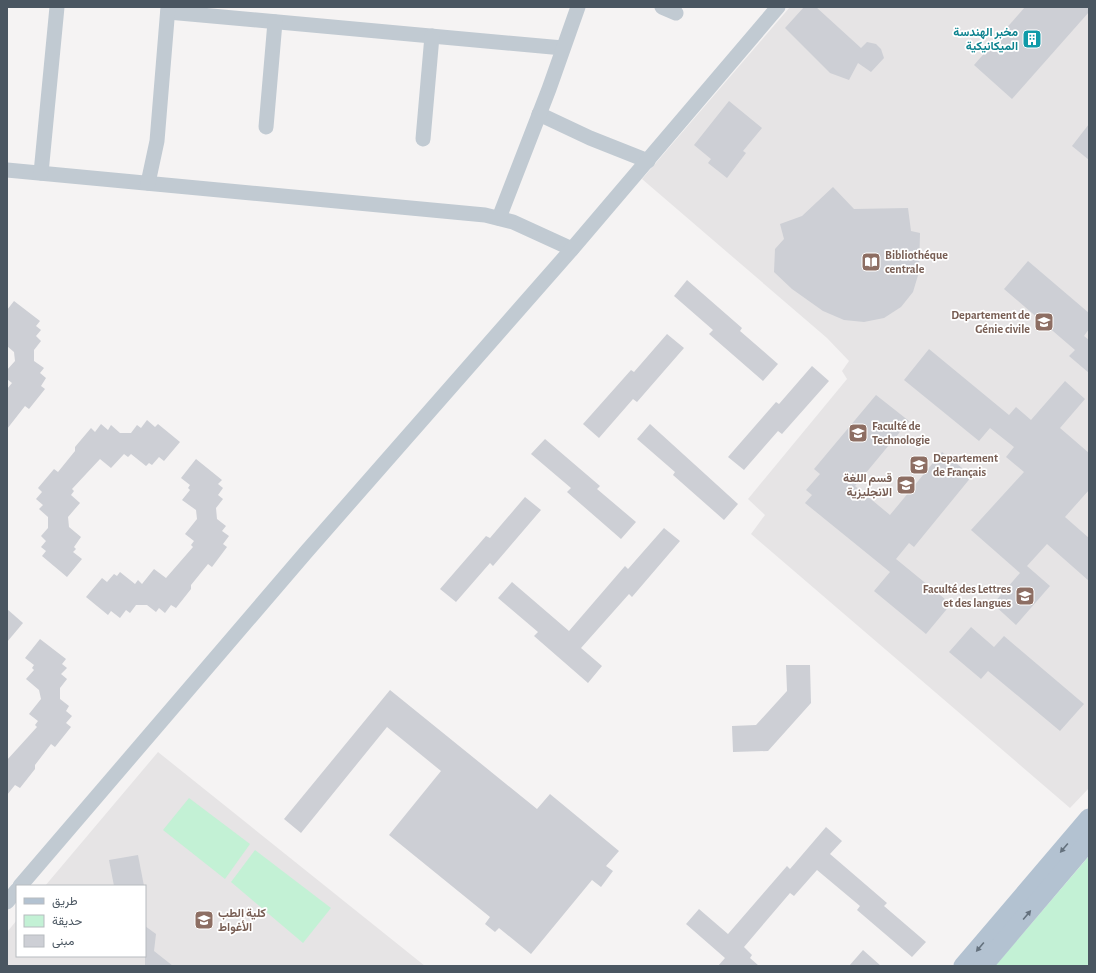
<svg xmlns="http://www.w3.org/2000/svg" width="1096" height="973" font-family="'Alegreya Sans',Vazirmatn,sans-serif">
	<rect width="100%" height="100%" fill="#f5f3f3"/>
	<g fill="#e6e4e5">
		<polygon points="790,7 1089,7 1089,788 1070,808 751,534 765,515 748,499 847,379 842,371 849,361 827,338 642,179"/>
		<polygon points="158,752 425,966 7,966 7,932 17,920 17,956 145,956 145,886 45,886"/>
	</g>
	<g fill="#c3f1d5">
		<polygon points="189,798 250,844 225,879 163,830"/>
		<polygon points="255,850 331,908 303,943 231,882"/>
		<polygon points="1089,856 1089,966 995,966"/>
	</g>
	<g fill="#cdcfd5">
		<polygon points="804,7 816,7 861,48 867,42 876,44 881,49 884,58 871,72 858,63 849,80 830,73 785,28"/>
		<polygon points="1025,7 1089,7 1089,12 1012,99 974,65"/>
		<polygon points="729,101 762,128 743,151 746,153 727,178 708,163 711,159 694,145"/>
		<polygon points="1089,124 1089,160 1072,146"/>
		<polygon points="833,187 854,209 908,208 911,231 920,233 919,272 913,292 901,307 884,318 864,322 844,320 823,311 792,289 774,272 775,249 784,239 780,224 802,216"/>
		<polygon points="1028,261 1089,313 1089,329 1084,336 1089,340 1089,373 1069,356 1075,350 1004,289"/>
		<polygon points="687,280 742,328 740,331 778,364 763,381 709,334 713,330 674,296"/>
		<polygon points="14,301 40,321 36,326 41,330 36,336 41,341 34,350 34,361 44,368 40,373 46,378 41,386 45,389 29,409 25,406 7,429 7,389 12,383 7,379 7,370 15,361 14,352 7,346 7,310"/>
		<polygon points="667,334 684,348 637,402 633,399 599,438 583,424 631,370 634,372"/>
		<polygon points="929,349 1009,415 1016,407 1031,420 1065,381 1085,399 1060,428 1089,453 1089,490 1065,517 1089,538 1089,581 1047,544 1027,566 1050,586 1016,625 993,604 1020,573 971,530 1024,472 1006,457 1014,447 990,428 979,441 904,380"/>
		<polygon points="812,366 829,381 782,434 778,431 744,470 728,457 776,402 779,404"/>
		<polygon points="876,395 909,421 855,486 890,515 942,452 972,476 914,547 909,543 896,559 951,604 926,634 874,591 890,572 805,503 812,495 806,490 820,474 814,469"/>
		<polygon points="147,420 155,427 158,424 180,442 164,461 159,457 152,465 149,463 146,466 131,454 128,457 124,454 111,468 100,459 72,489 74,491 71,495 80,503 68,517 69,527 81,537 74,547 76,549 73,552 82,559 67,577 42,556 46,551 41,547 46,541 41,536 48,528 48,517 39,509 43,505 36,499 42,492 38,488 54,469 58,472 75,451 75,447 91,428 95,432 101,424 108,430 111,425 120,433 131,433 137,425 141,428"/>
		<polygon points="650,424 738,504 724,520 673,475 675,472 637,439"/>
		<polygon points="545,439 600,486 597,489 636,522 621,539 567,492 571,488 531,454"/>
		<polygon points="196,459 222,480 218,484 223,488 218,495 223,499 216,508 217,519 226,526 222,531 229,536 223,544 227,547 212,567 208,564 191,585 191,589 176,608 171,605 165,613 159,608 156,612 147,605 136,605 130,613 126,610 120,618 111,611 108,615 86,597 102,578 107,582 114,574 117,576 120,572 135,584 138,580 142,584 154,569 166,578 193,547 191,545 194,541 185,534 197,519 196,510 182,500 190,490 188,488 190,485 181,478"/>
		<polygon points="525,497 541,510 493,566 490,563 456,602 440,589 486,536 490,538"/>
		<polygon points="664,528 680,541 632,597 629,594 581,648 602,666 588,683 534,636 538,632 498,598 512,582 569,631 625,566 628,569"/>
		<polygon points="7,609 23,623 7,642"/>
		<polygon points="971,627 994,647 1004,636 1084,704 1060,731 988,671 981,679 949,652"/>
		<polygon points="40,639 66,659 62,664 67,668 61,674 67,679 60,688 60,699 69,706 66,711 72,716 66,723 71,727 55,747 51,744 35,765 35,769 20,788 15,785 7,795 7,760 37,727 35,725 38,721 29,714 41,699 39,690 26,679 34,670 32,668 34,665 25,658"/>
		<polygon points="786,665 810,665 811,703 768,751 733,752 732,726 756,725 787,691"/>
		<polygon points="390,690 537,809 550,794 619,851 606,866 613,871 601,887 592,880 531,954 499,928 495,932 485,924 490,917 389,835 441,771 387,727 301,833 284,819"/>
		<polygon points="826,827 842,841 830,854 887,903 884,906 926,942 912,957 857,910 860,906 817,870 794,896 790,893 744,947 752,955 750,958 759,966 718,966 725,958 686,924 699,909 728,934 787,866 790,869"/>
		<polygon points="138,855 144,886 114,886 109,860"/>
		<polygon points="145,926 156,934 154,951 173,966 145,966"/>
		<polygon points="863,950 881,966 849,966"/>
	</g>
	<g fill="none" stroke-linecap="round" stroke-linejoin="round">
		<g stroke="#c1cad2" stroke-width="15">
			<polyline points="662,7 676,13"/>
			<polyline points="168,12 563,48"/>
			<polyline points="539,114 590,138 648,161"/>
			<polyline points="266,127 275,22"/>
			<polyline points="423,139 432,36"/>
			<polyline points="7,170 485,215 513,222 572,249"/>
			<polyline points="41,173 57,7"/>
			<polyline points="148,183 157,141 168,7"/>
			<polyline points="499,218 549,89 578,7"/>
			<polyline points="20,886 307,551 572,249 778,7"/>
			<polyline points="7,902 17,890"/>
		</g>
		<g stroke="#b3c2d1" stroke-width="19">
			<polyline points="963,966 1089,818"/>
			<polyline points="983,966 1089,841"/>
		</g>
	</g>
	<defs><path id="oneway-solid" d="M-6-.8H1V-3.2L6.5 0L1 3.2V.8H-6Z"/></defs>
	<g fill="#64717d">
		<use href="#oneway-solid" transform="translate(1064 848) rotate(130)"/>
		<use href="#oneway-solid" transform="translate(1027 915) rotate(-50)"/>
		<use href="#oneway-solid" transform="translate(980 947) rotate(130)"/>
	</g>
	<defs>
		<g id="building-square" transform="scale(1)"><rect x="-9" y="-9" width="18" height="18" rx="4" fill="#0f9aa8" stroke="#fff"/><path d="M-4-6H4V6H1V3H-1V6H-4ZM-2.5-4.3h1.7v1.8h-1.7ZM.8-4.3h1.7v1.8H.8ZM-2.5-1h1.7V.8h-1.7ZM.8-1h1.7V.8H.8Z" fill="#fff"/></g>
		<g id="library-square" transform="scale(1)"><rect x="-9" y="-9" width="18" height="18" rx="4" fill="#8d6e63" stroke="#fff"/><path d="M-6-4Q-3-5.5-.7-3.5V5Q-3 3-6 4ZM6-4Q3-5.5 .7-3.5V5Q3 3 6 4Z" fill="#fff"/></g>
		<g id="university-square" transform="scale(1)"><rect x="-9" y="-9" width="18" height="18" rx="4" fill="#8d6e63" stroke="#fff"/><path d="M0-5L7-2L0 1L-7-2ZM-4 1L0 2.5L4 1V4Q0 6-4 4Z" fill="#fff"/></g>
	</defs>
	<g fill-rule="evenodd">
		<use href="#building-square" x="1032" y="39"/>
		<use href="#library-square" x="871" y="262"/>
		<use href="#university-square" x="1044" y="322"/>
		<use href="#university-square" x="858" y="433"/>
		<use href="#university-square" x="919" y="465"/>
		<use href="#university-square" x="906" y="485"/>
		<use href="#university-square" x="1025" y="596"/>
		<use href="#university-square" x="204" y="920"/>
	</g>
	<g text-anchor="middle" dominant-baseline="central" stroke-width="3.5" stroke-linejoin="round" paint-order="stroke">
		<g font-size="12" font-weight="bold" fill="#0d838f" stroke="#fff" text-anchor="end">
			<text x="1018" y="32">مخبر الهندسة<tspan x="1018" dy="14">الميكانيكية</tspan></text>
		</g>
		<g font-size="12" font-weight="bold" fill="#785e54" stroke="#fff" text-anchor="start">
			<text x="885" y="255">Bibliothéque<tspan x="885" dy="14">centrale</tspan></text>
			<text x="1030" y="315" text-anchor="end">Departement de<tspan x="1030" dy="14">Génie civile</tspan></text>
			<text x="872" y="426">Faculté de<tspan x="872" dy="14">Technologie</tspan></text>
			<text x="933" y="458">Departement<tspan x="933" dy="14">de Français</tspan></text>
			<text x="892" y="478" text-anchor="end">قسم اللغة<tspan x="892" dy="14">الانجليزية</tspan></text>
			<text x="1011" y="589" text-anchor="end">Faculté des Lettres<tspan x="1011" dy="14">et des langues</tspan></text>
			<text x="218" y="913">كلية الطب<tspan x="218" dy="14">الأغواط</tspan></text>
		</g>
	</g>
	<rect width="1096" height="973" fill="none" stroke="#4a5661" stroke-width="16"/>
	<rect x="16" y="885" width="130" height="72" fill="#ffffff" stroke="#b7bbc0"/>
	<rect x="24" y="898" width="20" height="6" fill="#b3c2d1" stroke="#b7bbc0"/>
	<text x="52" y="905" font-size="12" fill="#4a5661">طريق</text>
	<rect x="24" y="915" width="20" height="12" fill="#c3f1d5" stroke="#b7bbc0"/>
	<text x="52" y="925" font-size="12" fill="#4a5661">حديقة</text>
	<rect x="24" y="935" width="20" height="12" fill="#cdcfd5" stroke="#b7bbc0"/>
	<text x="52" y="945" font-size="12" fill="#4a5661">مبنى</text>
</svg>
